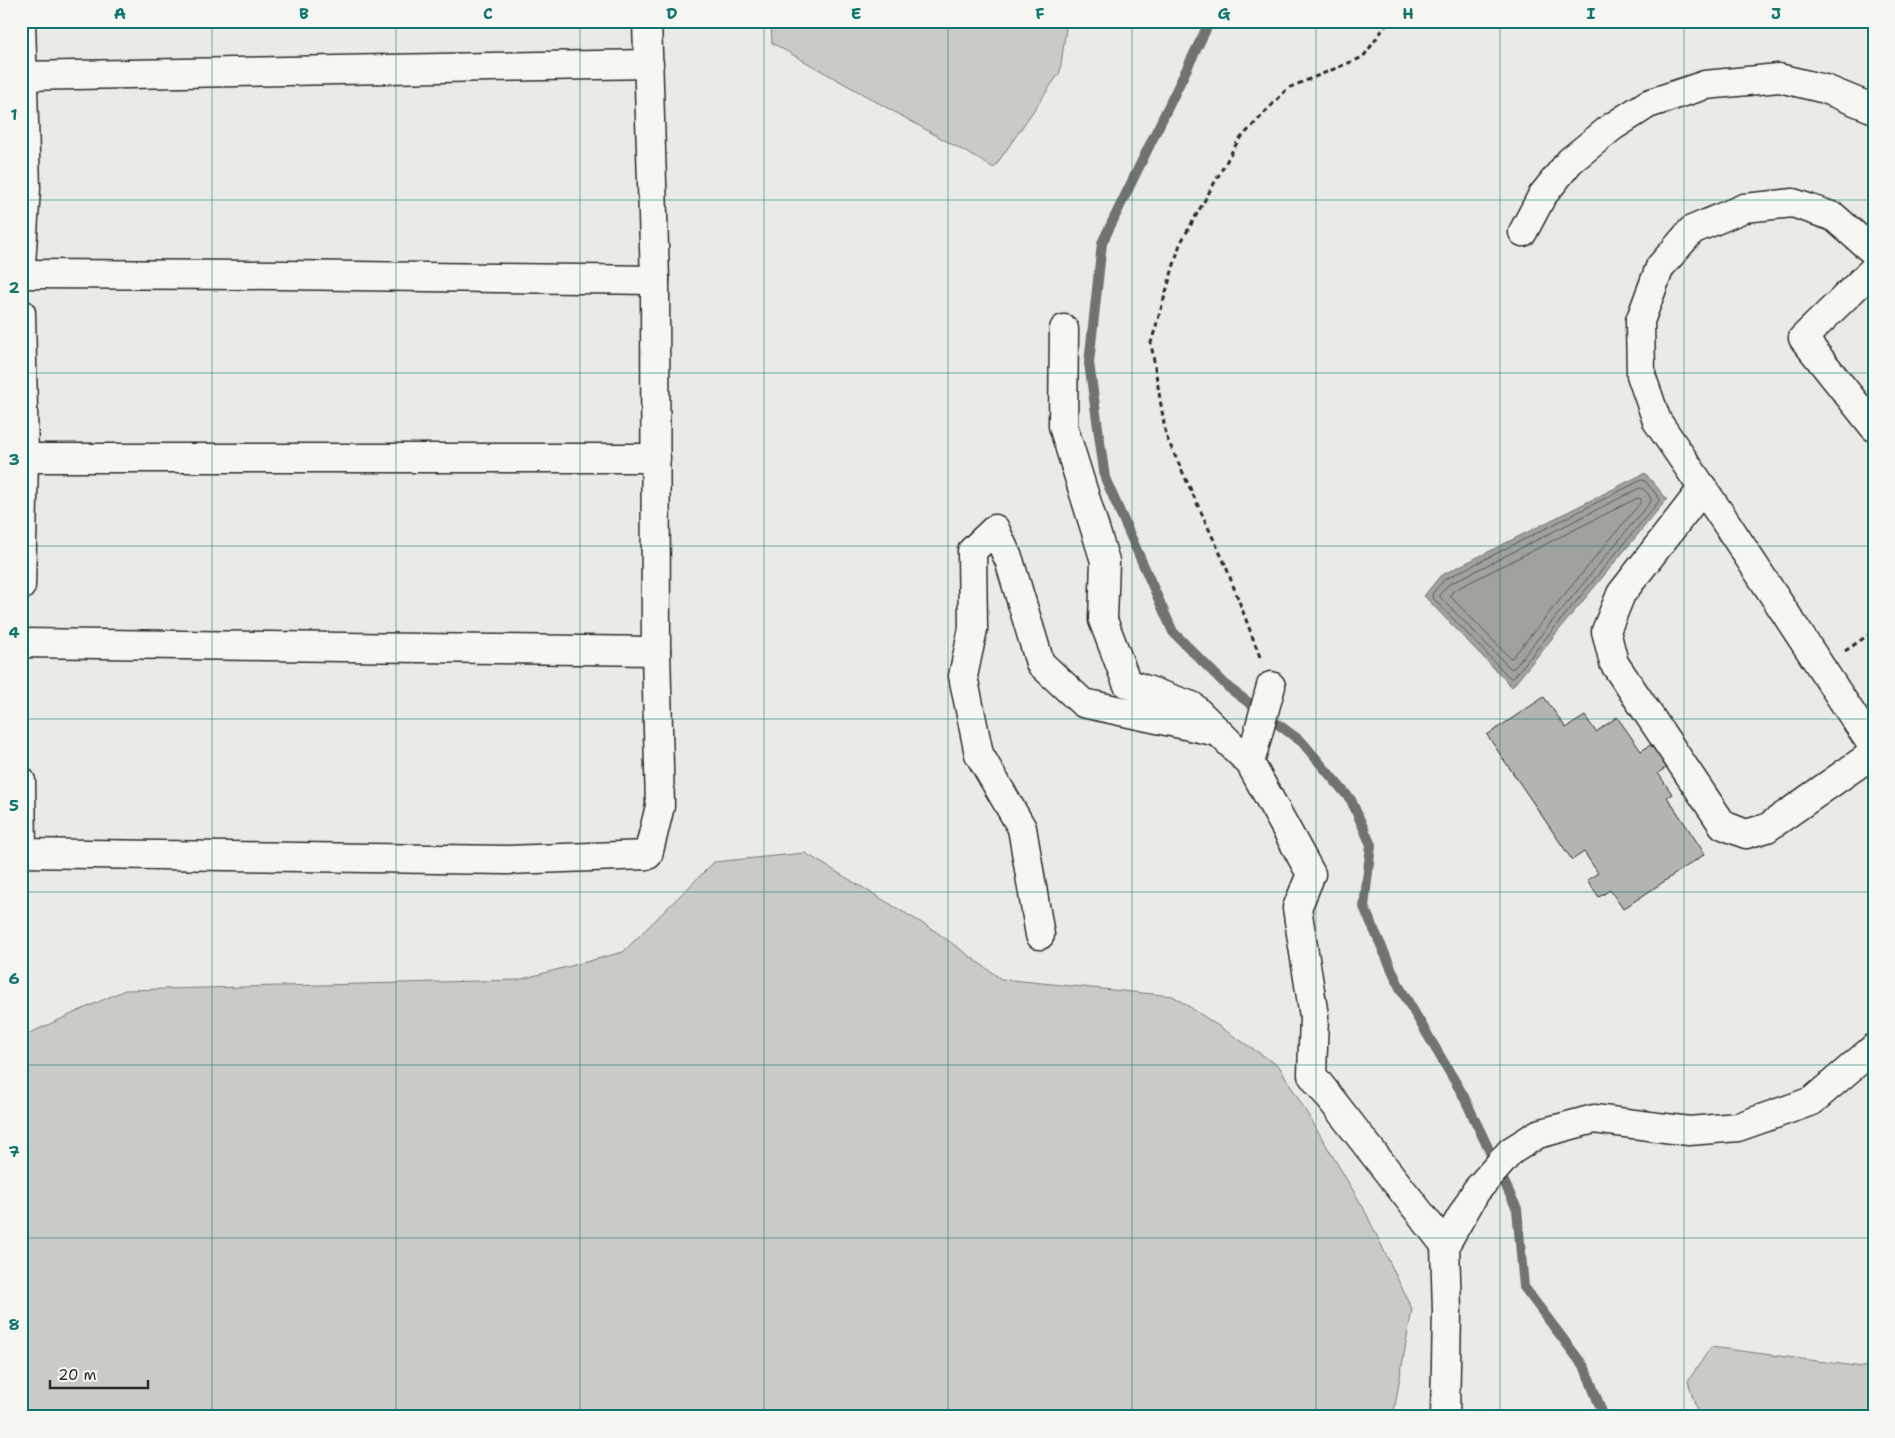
<svg xmlns="http://www.w3.org/2000/svg" width="1895" height="1438" font-family="'Shantell Sans',sans-serif">
	<rect width="100%" height="100%" fill="#eaeae6"/>
	<filter id="ink" filterUnits="userSpaceOnUse"><feTurbulence type="fractalNoise" baseFrequency=".02" numOctaves="2"/><feDisplacementMap in="SourceGraphic" scale="10" xChannelSelector="R" yChannelSelector="G"/><feConvolveMatrix kernelMatrix="1 2 1 2 8 2 1 2 1" color-interpolation-filters="sRGB"/></filter>
	<g filter="url(#ink)">
		<g fill="#cacac7" stroke="#7a7a79">
			<polygon points="771,21 1067,21 1060,72 994,168 772,43"/>
			<polygon points="805,853 935,931 1001,979 1173,996 1279,1066 1363,1207 1412,1309 1393,1417 21,1417 21,1037 125,990 518,980 623,952 714,862"/>
			<polygon points="1711,1347 1863,1367 1874,1364 1874,1417 1699,1417 1688,1381"/>
		</g>
		<polygon fill="#a1a19e" stroke="#727270" points="1645,473 1667,499 1512,687 1424,596 1440,576"/>
		<g fill="none" stroke-linecap="round" stroke-linejoin="round">
			<g stroke="#5a5a59" stroke-width="1">
				<polygon points="1642,480 1645,481 1659,498 1659,501 1513,678 1510,678 1432,597 1432,594 1444,580"/>
				<path d="M1640 488C1645 488 1651 497 1651 501L1513 669 1510 668 1440 597V594L1448 585Z"/>
				<polygon points="1638,498 1641,499 1641,502 1512,658 1509,657 1450,596 1453,591"/>
			</g>
			<polyline stroke="#727270" stroke-width="10" points="1210,21 1102,243 1089,363 1105,478 1173,632 1229,688 1302,742 1351,800 1371,845 1364,907 1400,988 1463,1095 1517,1209 1524,1287 1585,1368 1604,1417"/>
		</g>
		<polygon fill="#b4b4b1" stroke="#2b2b2b" points="1544,697 1566,728 1585,716 1596,732 1617,717 1641,751 1658,740 1673,763 1658,773 1672,794 1667,797 1705,854 1623,909 1610,890 1599,897 1587,880 1598,873 1584,852 1572,860 1487,735"/>
		<g fill="none" stroke-linecap="round" stroke-linejoin="round">
			<g stroke="#2b2b2b" stroke-width="31">
				<g id="minor">
					<polyline points="21,22 26,188 21,264"/>
					<polyline points="21,76 649,64"/>
					<polyline points="1523,232 1542,196 1570,161 1612,127 1648,104 1705,85 1779,78 1825,89 1874,109"/>
					<polyline points="1874,269 1803,338 1874,427"/>
					<polyline points="21,274 283,275 655,280"/>
					<polyline points="21,313 24,458 21,586"/>
					<polyline points="1064,329 1063,426 1105,561 1103,620 1127,683 1192,706 1250,763"/>
					<polyline points="21,458 656,458"/>
					<polyline points="1703,488 1621,594 1606,631 1614,663 1723,825 1746,834 1767,828 1874,753"/>
					<polyline points="21,643 656,651"/>
					<polyline points="1271,686 1250,763 1311,874 1297,908 1314,1016 1312,1075 1445,1245"/>
					<polyline points="21,781 22,853"/>
					<polyline points="21,853 507,860 648,855 660,806 656,651 655,280 647,21"/>
					<polyline points="1040,935 1022,828 979,754 963,676 973,629 972,551 995,529 1009,560 1040,663 1083,703 1218,732"/>
				</g>
			</g>
			<g stroke="#2b2b2b" stroke-width="31">
				<g id="tertiary">
					<polyline points="1874,252 1834,217 1793,203 1744,208 1692,230 1660,267 1640,321 1641,375 1657,421 1723,518 1874,748"/>
					<polyline points="1445,1417 1447,1311 1445,1245 1476,1191 1511,1151 1538,1134 1594,1119 1689,1131 1738,1127 1812,1101 1874,1048"/>
				</g>
			</g>
			<g stroke="#2b2b2b" stroke-width="3" stroke-dasharray="5 4" stroke-linecap="butt">
				<polyline points="1845,651 1874,631"/>
				<polyline points="1260,657 1225,564 1166,436 1151,343 1180,244 1238,141 1288,88 1363,57 1389,21"/>
			</g>
			<use href="#minor" stroke="#f6f6f2" stroke-width="28"/>
			<use href="#tertiary" stroke="#f6f6f2" stroke-width="28"/>
		</g>
	</g>
	<path fill="none" stroke="#0f766e" stroke-width="1" stroke-opacity="0.55" d="M212 21V1417M396 21V1417M580 21V1417M764 21V1417M948 21V1417M1132 21V1417M1316 21V1417M1500 21V1417M1684 21V1417M21 200H1874M21 373H1874M21 546H1874M21 719H1874M21 892H1874M21 1065H1874M21 1238H1874"/>
	<rect width="1895" height="1438" fill="none" stroke="#f6f6f2" stroke-width="55"/>
	<path d="M50 1380v8h98v-8" fill="none" stroke="#2b2b2b" stroke-width="2.5"/>
	<text x="58" y="1380" font-size="15" fill="#2b2b2b" stroke="#f6f6f2" stroke-width="4" paint-order="stroke">20 m</text>
	<rect x="28" y="28" width="1840" height="1382" fill="none" stroke="#0f766e" stroke-width="2"/>
	<g font-size="16" text-anchor="middle" font-weight="bold" fill="#0f766e">
		<text x="120" y="19">A</text>
		<text x="304" y="19">B</text>
		<text x="488" y="19">C</text>
		<text x="672" y="19">D</text>
		<text x="856" y="19">E</text>
		<text x="1040" y="19">F</text>
		<text x="1224" y="19">G</text>
		<text x="1408" y="19">H</text>
		<text x="1591" y="19">I</text>
		<text x="1776" y="19">J</text>
		<text x="14" y="120">1</text>
		<text x="14" y="293">2</text>
		<text x="14" y="465">3</text>
		<text x="14" y="638">4</text>
		<text x="14" y="811">5</text>
		<text x="14" y="984">6</text>
		<text x="14" y="1157">7</text>
		<text x="14" y="1330">8</text>
	</g>
</svg>
